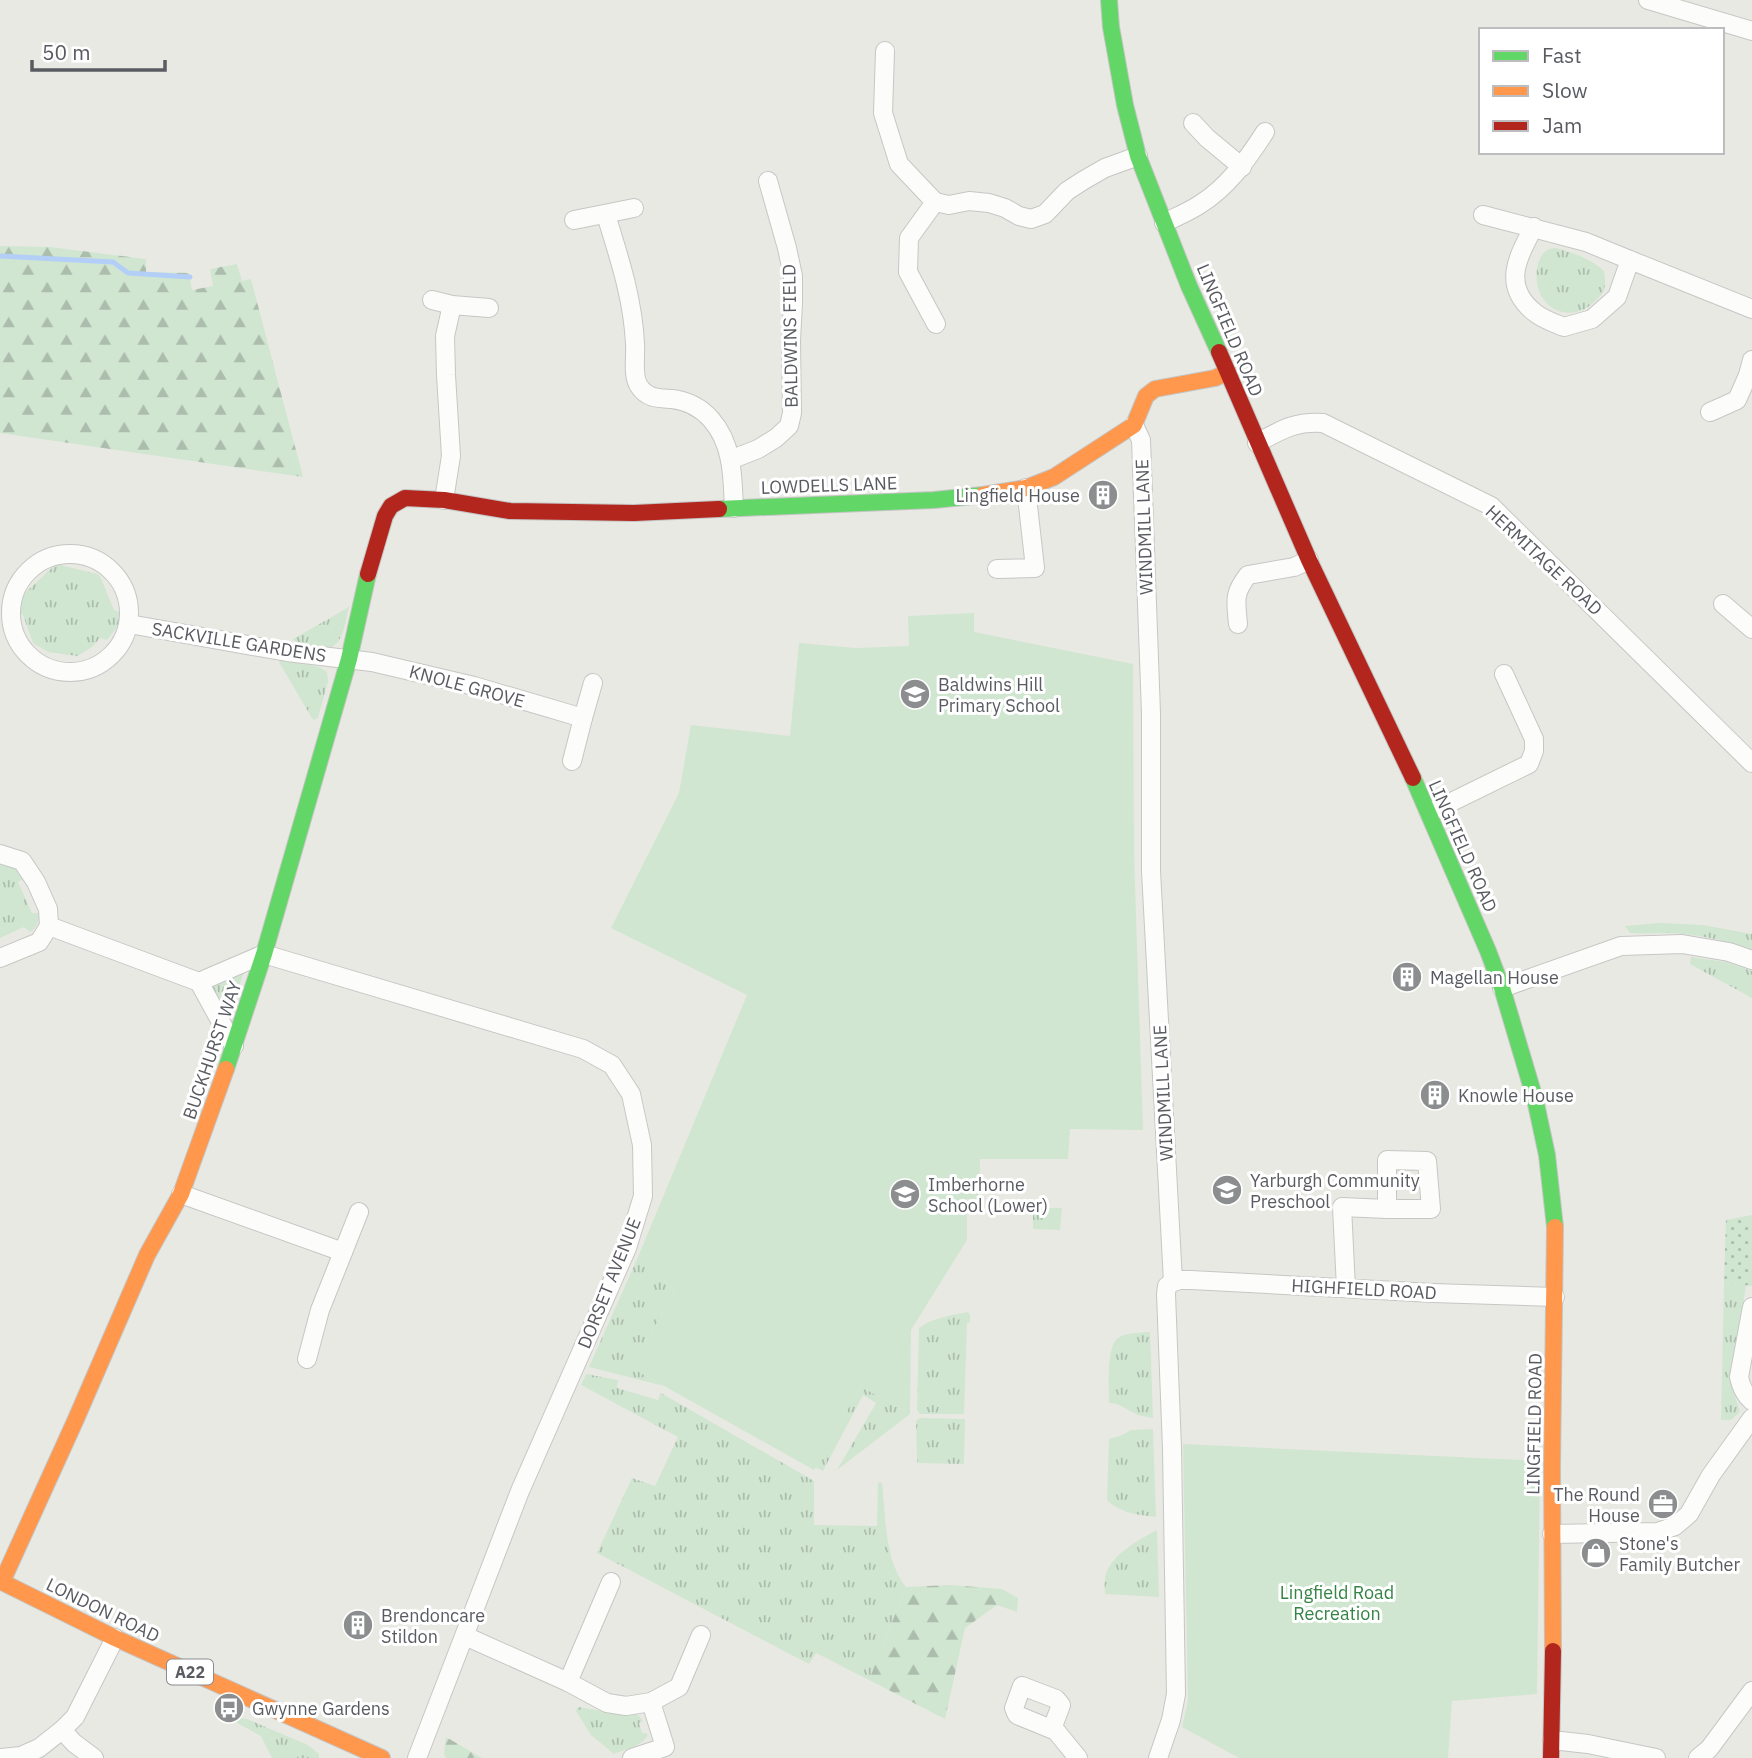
<svg xmlns="http://www.w3.org/2000/svg" width="1752" height="1758" font-family="'IBM Plex Sans',sans-serif">
	<defs>
		<pattern id="grass-tufts" width="24" height="20" patternUnits="userSpaceOnUse" patternTransform="scale(1.75)"><rect width="24" height="20" fill="#d0e6d1"/><path d="M3 7l-1-3M5 7V3M7 7l1-3M15 17l-1-3M17 17v-4M19 17l1-3" fill="none" stroke="#acbdad"/></pattern>
		<pattern id="forest-firs" width="22" height="20" patternUnits="userSpaceOnUse" patternTransform="scale(1.75)"><rect width="22" height="20" fill="#d0e6d1"/><path d="M5 1l3.5 6h-7zM16 11l3.5 6h-7z" fill="#acbdad"/></pattern>
		<pattern id="garden-dots" width="8" height="8" patternUnits="userSpaceOnUse" patternTransform="scale(1.75)"><rect width="8" height="8" fill="#d0e6d1"/><path d="M2 2h.1M6 6h.1" fill="none" stroke="#acbdad" stroke-width="1.8" stroke-linecap="round"/></pattern>
	</defs>
	<rect width="100%" height="100%" fill="#e9e9e3"/>
	<g fill="url(#grass-tufts)">
		<path d="M1556 248C1574 253 1590 258 1604 271 1605 277 1606 286 1603 292 1602 294 1597 299 1596 300 1569 329 1528 305 1538 264 1541 254 1545 249 1556 248Z"/>
		<polygon points="56,564 97,574 100,576 114,610 121,612 117,627 107,640 100,638 91,648 77,656 48,652 33,643 23,615 17,611 19,593 25,593"/>
		<path d="M349 607C345 621 344 648 324 649 315 649 304 645 296 643L293 639Z"/>
		<polygon points="280,659 319,667 327,672 328,681 318,718 313,720 279,662"/>
		<path d="M9 862 16 866 25 878 18 882 32 913H39C39 921 38 927 30 932L24 927 0 938V864L6 866Z"/>
		<path d="M1660 923 1703 925 1752 934V950C1724 940 1694 933 1664 933 1653 933 1642 934 1630 933L1625 926Z"/>
		<polygon points="1691,957 1726,962 1752,971 1752,998 1690,964"/>
		<polygon points="246,965 227,1024 209,982"/>
		<polygon points="1033,1208 1062,1208 1060,1230 1033,1229"/>
		<polygon points="638,1257 675,1290 632,1368 664,1386 589,1367"/>
		<polygon points="1724,1282 1746,1285 1732,1379 1733,1390 1740,1412 1731,1420 1721,1420"/>
		<path d="M968 1312 970 1315V1322L967 1323 964 1414H920L917 1410 919 1328C932 1318 952 1315 968 1312Z"/>
		<path d="M1150 1332 1153 1418 1138 1415 1117 1404 1109 1403C1109 1388 1106 1346 1118 1338 1126 1332 1140 1333 1150 1332Z"/>
		<path d="M586 1374 618 1380 617 1388 658 1400 661 1393 814 1481V1525L877 1526 878 1482 882 1483C886 1516 884 1560 906 1587L869 1680 816 1653 809 1664 597 1553 632 1478 655 1486 678 1437 581 1385Z"/>
		<polygon points="862,1387 910,1414 837,1470 876,1403 863,1395 823,1471 815,1467 858,1391"/>
		<polygon points="920,1418 965,1419 964,1464 917,1463 916,1421"/>
		<path d="M1153 1429 1156 1517C1138 1515 1120 1513 1107 1500L1109 1439 1120 1436 1131 1430Z"/>
		<path d="M1157 1530 1159 1597 1105 1594C1105 1589 1104 1583 1105 1578 1108 1556 1140 1539 1157 1530Z"/>
		<path d="M578 1707 615 1713 632 1712 639 1716 643 1721 639 1723 642 1733 648 1734C644 1746 625 1749 614 1754L591 1735 576 1711Z"/>
		<polygon points="224,1716 247,1719 308,1745 319,1754 319,1758 272,1758 261,1736"/>
	</g>
	<g fill="url(#forest-firs)">
		<polygon points="0,246 50,247 146,259 146,272 189,273 192,290 213,286 210,269 237,264 242,281 251,279 303,477 0,433"/>
		<polygon points="950,1585 1002,1589 1018,1598 1017,1612 997,1605 965,1628 945,1719 869,1680 906,1587"/>
		<polygon points="446,1737 482,1758 446,1758 444,1754"/>
	</g>
	<g fill="#d0e6d1">
		<polygon points="974,613 974,632 1133,664 1134,853 1143,1130 1070,1129 1068,1159 980,1159 979,1199 967,1199 967,1240 911,1330 910,1414 862,1387 858,1391 814,1470 632,1368 675,1290 638,1257 747,995 611,928 679,793 691,725 790,736 799,643 856,648 909,646 908,616"/>
		<polygon points="1183,1444 1540,1461 1537,1694 1452,1701 1448,1758 1239,1758 1182,1727 1188,1701"/>
	</g>
	<polygon fill="url(#garden-dots)" points="1752,1215 1752,1286 1724,1282 1726,1220"/>
	<g fill="none" stroke-linecap="round" stroke-linejoin="round">
		<polyline stroke="#b3cff7" stroke-width="5" points="0,256 113,262 128,273 190,277"/>
		<g stroke="#c6c7c5" stroke-width="20">
			<g id="street">
				<polyline points="1648,0 1752,31"/>
				<polyline points="885,51 883,113 899,164 935,202 949,205 969,201 989,203 1005,208 1019,216 1031,219 1045,214 1067,191 1084,180 1105,168 1138,156"/>
				<polyline points="1193,123 1207,138 1242,167"/>
				<polyline points="935,202 909,238 908,272 936,324"/>
				<path d="M606 215C619 257 633 299 635 344 636 357 632 376 639 386 647 399 659 398 672 399 705 403 724 429 730 460 733 475 733 492 734 508"/>
				<path d="M1483 215 1586 242 1630 260 1617 297 1592 319 1564 327C1554 323 1542 319 1534 312 1502 286 1517 257 1534 227"/>
				<polyline points="574,220 634,208"/>
				<path d="M1164 223C1176 217 1188 212 1199 205 1228 187 1247 160 1265 132"/>
				<polyline points="1630,260 1752,309"/>
				<polyline points="432,300 452,305 489,308"/>
				<polyline points="1710,412 1737,400 1748,375 1752,360"/>
				<polyline points="1134,425 1141,440 1151,713 1151,871 1173,1282 1167,1286 1166,1294 1172,1449 1176,1694 1171,1720 1158,1758"/>
				<path d="M1257 443C1281 430 1295 421 1323 423L1491 506 1752 763"/>
				<polyline points="730,460 758,449 776,438 789,426 792,413 791,340 793,303 793,276 787,248 768,181"/>
				<polyline points="444,500 451,456 446,375 445,336 452,305"/>
				<circle cx="70" cy="613" r="59"/>
				<polyline points="997,569 1035,568 1026,488"/>
				<polyline points="1723,604 1752,629"/>
				<polyline points="129,624 287,652 372,662 474,686 583,718 593,683"/>
				<path d="M1238 624C1236 601 1233 594 1248 575L1294 567 1309 560"/>
				<polyline points="572,761 583,718"/>
				<polyline points="1429,813 1529,764 1534,751 1534,739 1504,674"/>
				<polyline points="0,854 22,861 36,882 48,909 49,926 39,942 0,958"/>
				<polyline points="49,926 199,982"/>
				<polyline points="1502,988 1621,946 1682,944 1729,952 1752,960"/>
				<polyline points="234,1046 199,982 264,954 583,1049 612,1065 631,1094 642,1145 643,1196 627,1248 520,1491 417,1758"/>
				<polyline points="181,1194 343,1252"/>
				<polyline points="1173,1282 1180,1280 1191,1280 1433,1293 1555,1297"/>
				<polyline points="1346,1288 1342,1207 1387,1209 1387,1160 1427,1161 1431,1209 1387,1209"/>
				<path d="M1752 1307 1739 1377C1741 1387 1744 1394 1752 1401"/>
				<polyline points="307,1359 320,1310 359,1212"/>
				<polyline points="1552,1534 1658,1532 1675,1526 1689,1514 1711,1475 1752,1418"/>
				<polyline points="465,1636 568,1682 607,1703 626,1706 651,1702 679,1687 701,1635"/>
				<polyline points="568,1682 611,1582"/>
				<polyline points="1052,1729 1061,1705 1056,1699 1022,1686 1014,1708 1017,1715 1056,1731 1078,1758"/>
				<polyline points="62,1730 74,1743 94,1758"/>
				<polyline points="1552,1740 1588,1744 1656,1758"/>
				<polyline points="0,1758 21,1756 39,1748 62,1730 75,1717 115,1638"/>
				<polyline points="632,1758 665,1747 651,1702"/>
				<polyline points="1698,1758 1709,1749 1752,1691"/>
			</g>
		</g>
		<g stroke="#c4c5c4" stroke-width="18">
			<g id="fast">
				<polyline points="1109,0 1111,27 1125,105 1138,156 1189,286 1219,352"/>
				<polyline points="719,509 934,500 983,495"/>
				<polyline points="1413,778 1488,951 1502,988 1535,1099 1547,1155 1555,1227"/>
				<polyline points="226,1069 264,954 349,659 368,574"/>
			</g>
		</g>
		<g stroke="#c4c5c4" stroke-width="18">
			<g id="slow">
				<polyline points="983,495 1026,488 1054,477 1134,425 1146,396 1155,389 1215,378 1228,372"/>
				<polyline points="0,1581 115,1638 382,1758"/>
				<polyline points="2,1582 76,1419 147,1255 181,1194 226,1069"/>
				<polyline points="1553,1651 1552,1467 1555,1227"/>
			</g>
		</g>
		<g stroke="#c4c5c4" stroke-width="18">
			<g id="jam">
				<polyline points="1219,352 1309,560 1413,778"/>
				<polyline points="368,574 385,516 391,506 405,498 444,500 510,511 634,513 719,509"/>
				<polyline points="1551,1758 1553,1651"/>
			</g>
		</g>
		<use href="#street" stroke="#fcfcfb" stroke-width="18"/>
		<use href="#fast" stroke="#63d668" stroke-width="16"/>
		<use href="#slow" stroke="#ff974d" stroke-width="16"/>
		<use href="#jam" stroke="#b3261e" stroke-width="16"/>
	</g>
	<defs>
		<g id="building-disc" transform="scale(1.575)"><circle r="9.5" fill="#8b8d8e" stroke="#fff"/><path d="M-4-6H4V6H1V3H-1V6H-4ZM-2.5-4.3h1.7v1.8h-1.7ZM.8-4.3h1.7v1.8H.8ZM-2.5-1h1.7V.8h-1.7ZM.8-1h1.7V.8H.8Z" fill="#fff"/></g>
		<g id="school-disc" transform="scale(1.575)"><circle r="9.5" fill="#8b8d8e" stroke="#fff"/><path d="M0-5L7-2L0 1L-7-2ZM-4 1L0 2.5L4 1V4Q0 6-4 4Z" fill="#fff"/></g>
		<g id="office-disc" transform="scale(1.575)"><circle r="9.5" fill="#8b8d8e" stroke="#fff"/><path d="M-6-3h4V-5.5h4V-3h4V5H-6ZM-1-4.5V-3h2v-1.5ZM-6 0V1H6V0Z" fill="#fff"/></g>
		<g id="shop-disc" transform="scale(1.575)"><circle r="9.5" fill="#8b8d8e" stroke="#fff"/><path d="M-5-2.5h2.3a2.7 3.5 0 0 1 5.4 0H5L5.5 6h-11ZM-1.5-2.5h3a1.5 2.3 0 0 0-3 0Z" fill="#fff"/></g>
		<g id="bus-disc" transform="scale(1.575)"><circle r="9.5" fill="#8b8d8e" stroke="#fff"/><path d="M-5-6H5V4H4V6H2V4H-2V6H-4V4H-5ZM-3.5-4V0h7V-4ZM-3.5 1.2v1.5H-2V1.2ZM2 1.2v1.5H3.5V1.2Z" fill="#fff"/></g>
	</defs>
	<g fill-rule="evenodd">
		<use href="#building-disc" x="1103" y="495"/>
		<use href="#school-disc" x="915" y="694"/>
		<use href="#building-disc" x="1407" y="977"/>
		<use href="#building-disc" x="1435" y="1095"/>
		<use href="#school-disc" x="1227" y="1190"/>
		<use href="#school-disc" x="905" y="1194"/>
		<use href="#office-disc" x="1663" y="1504"/>
		<use href="#shop-disc" x="1596" y="1553"/>
		<use href="#building-disc" x="358" y="1625"/>
		<use href="#bus-disc" x="229" y="1708"/>
	</g>
	<g text-anchor="middle" dominant-baseline="central" stroke-width="6" stroke-linejoin="round" paint-order="stroke">
		<rect fill="#fff" stroke="#8b8c90" stroke-width="2" x="167" y="1659.5" width="46" height="25" rx="5"/>
		<g font-size="16" font-weight="bold" fill="#595b61">
			<text x="190" y="1672">A22</text>
		</g>
		<g font-size="18" fill="#595b61" stroke="#fff">
			<text transform="translate(1230 330) rotate(67)">LINGFIELD ROAD</text>
			<text transform="translate(790 336) rotate(-91)">BALDWINS FIELD</text>
			<text transform="translate(829 485) rotate(-2)">LOWDELLS LANE</text>
			<text transform="translate(1144 527) rotate(-92)">WINDMILL LANE</text>
			<text transform="translate(1544 560) rotate(43)">HERMITAGE ROAD</text>
			<text transform="translate(239 642) rotate(9)">SACKVILLE GARDENS</text>
			<text transform="translate(467 686) rotate(15)">KNOLE GROVE</text>
			<text transform="translate(1463 846) rotate(66)">LINGFIELD ROAD</text>
			<text transform="translate(212 1050) rotate(-71)">BUCKHURST WAY</text>
			<text transform="translate(1163 1093) rotate(-93)">WINDMILL LANE</text>
			<text transform="translate(609 1283) rotate(-68)">DORSET AVENUE</text>
			<text transform="translate(1364 1289) rotate(3)">HIGHFIELD ROAD</text>
			<text transform="translate(1534 1424) rotate(-89)">LINGFIELD ROAD</text>
			<text transform="translate(103 1610) rotate(26)">LONDON ROAD</text>
		</g>
		<g font-size="18" fill="#595b61" stroke="#fff" text-anchor="start">
			<text x="1080" y="495" text-anchor="end">Lingfield House</text>
			<text x="938" y="684">Baldwins Hill<tspan x="938" dy="21">Primary School</tspan></text>
			<text x="1430" y="977">Magellan House</text>
			<text x="1458" y="1095">Knowle House</text>
			<text x="1250" y="1180">Yarburgh Community<tspan x="1250" dy="21">Preschool</tspan></text>
			<text x="928" y="1184">Imberhorne<tspan x="928" dy="21">School (Lower)</tspan></text>
			<text x="1640" y="1494" text-anchor="end">The Round<tspan x="1640" dy="21">House</tspan></text>
			<text x="1619" y="1543">Stone's<tspan x="1619" dy="21">Family Butcher</tspan></text>
			<text x="381" y="1615">Brendoncare<tspan x="381" dy="21">Stildon</tspan></text>
			<text x="252" y="1708">Gwynne Gardens</text>
		</g>
		<g font-size="18" fill="#348445" stroke="#fff">
			<text x="1337" y="1592">Lingfield Road<tspan x="1337" dy="21">Recreation</tspan></text>
		</g>
	</g>
	<rect x="1479" y="28" width="245" height="126" fill="#ffffff" stroke="#bdbdc0" stroke-width="2"/>
	<rect x="1493" y="51" width="35" height="10" fill="#63d668" stroke="#bdbdc0" stroke-width="2"/>
	<text x="1542" y="63" font-size="21" fill="#595b61">Fast</text>
	<rect x="1493" y="86" width="35" height="10" fill="#ff974d" stroke="#bdbdc0" stroke-width="2"/>
	<text x="1542" y="98" font-size="21" fill="#595b61">Slow</text>
	<rect x="1493" y="121" width="35" height="10" fill="#b3261e" stroke="#bdbdc0" stroke-width="2"/>
	<text x="1542" y="133" font-size="21" fill="#595b61">Jam</text>
	<path d="M32 60v10h133v-10" fill="none" stroke="#595b61" stroke-width="3.5"/>
	<text x="42" y="60" font-size="21" fill="#595b61" stroke="#ffffff" stroke-width="5" paint-order="stroke">50 m</text>
</svg>
